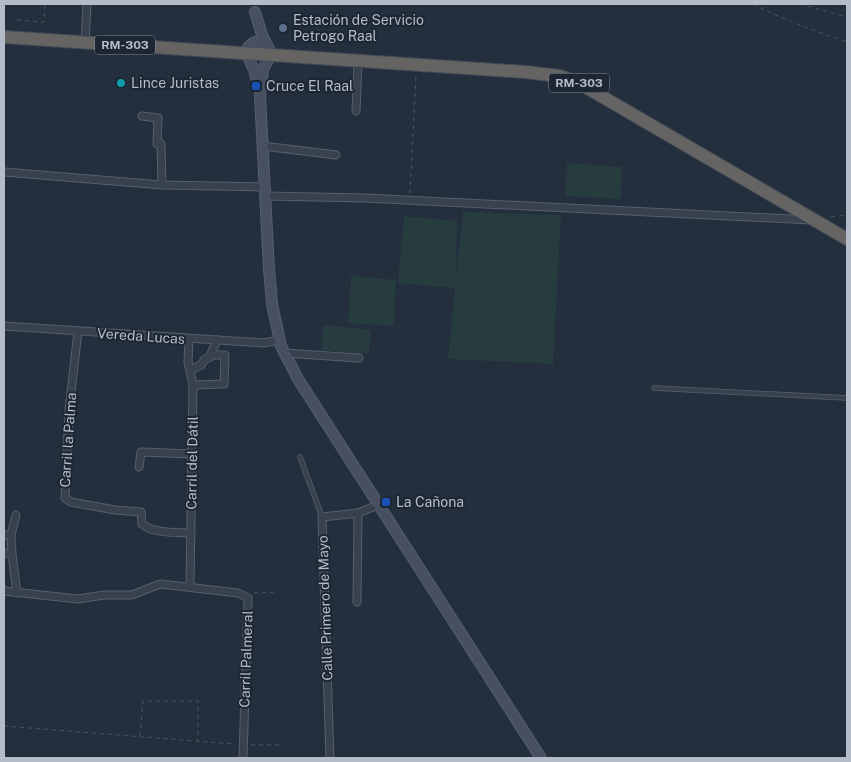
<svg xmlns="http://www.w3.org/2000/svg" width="851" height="762" font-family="'Public Sans',sans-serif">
	<rect width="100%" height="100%" fill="#242f3e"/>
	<g fill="#263c3f">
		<polygon points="567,163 622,167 621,199 565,196"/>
		<polygon points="463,212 561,215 553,364 448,359 455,288 398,283 404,216 457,221 456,278"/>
		<polygon points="351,276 396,280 394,326 348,323"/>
		<polygon points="323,325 371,330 369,354 321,350"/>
	</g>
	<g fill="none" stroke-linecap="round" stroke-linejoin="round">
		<g stroke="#565f6c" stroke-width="5.5">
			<g id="service">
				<polyline points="654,388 847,398"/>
				<polyline points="300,457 322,517"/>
			</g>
		</g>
		<g stroke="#565f6c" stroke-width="9">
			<g id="minor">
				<polyline points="85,42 87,4"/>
				<polyline points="356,111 358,61"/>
				<polyline points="142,116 158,118 157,144 161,144 162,185"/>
				<polyline points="263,146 336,155"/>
				<polyline points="4,172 162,185 264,187"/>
				<polyline points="265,196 365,198 811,220"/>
				<polyline points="4,326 264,343 279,340"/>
				<path d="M78 331 69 410 65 498 71 502 115 510 141 512 142 524C154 534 176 532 191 533"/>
				<polyline points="189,339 188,362 193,385 190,587"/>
				<polyline points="284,353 359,358"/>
				<polyline points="191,370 201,365 205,359 209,358 217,340"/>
				<polyline points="193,385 224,384 225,355 211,355"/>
				<polyline points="139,467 141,452 192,454"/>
				<polyline points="4,535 11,535 12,554"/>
				<polyline points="11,535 16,515"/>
				<polyline points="4,553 12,554 17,593"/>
				<polyline points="4,591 78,599 104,595 132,595 160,584 238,593 248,598 243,758"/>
				<polyline points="357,602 358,513"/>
				<polyline points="330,758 322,517 358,513 378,505"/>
			</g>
		</g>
		<g stroke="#565f6c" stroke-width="12">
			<g id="secondary">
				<polyline points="255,12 262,35 270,51 270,57 263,69 260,96 269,269 272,304 281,346 298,379 541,758"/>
				<path d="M258 87C257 82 256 76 254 70 250 59 240 49 255 42L266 44"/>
			</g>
		</g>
		<g stroke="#434c59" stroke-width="14">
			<polyline id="trunk" points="4,37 525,72 559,76 577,82 847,239"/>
		</g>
		<g stroke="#44595c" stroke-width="1" stroke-dasharray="4 4" stroke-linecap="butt">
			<path d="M753 4C783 20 815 31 847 42"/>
			<polyline points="800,4 847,17"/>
			<polyline points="17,20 44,22 45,4"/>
			<polyline points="410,193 416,75"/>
			<polyline points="831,217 847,215"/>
			<polyline points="254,593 277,592"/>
			<polyline points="4,726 234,744"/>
			<polyline points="140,736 143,701 198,701 198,741"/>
			<polyline points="251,745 280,745"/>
		</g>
		<use href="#service" stroke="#38414e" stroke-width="4"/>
		<use href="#minor" stroke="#38414e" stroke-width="7"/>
		<use href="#secondary" stroke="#465061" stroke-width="10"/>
		<use href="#trunk" stroke="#656462" stroke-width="12"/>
	</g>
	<circle fill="#5c6f8a" stroke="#1d2633" stroke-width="2" cx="283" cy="28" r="5"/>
	<circle fill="#0f9aa8" stroke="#1d2633" stroke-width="2" cx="121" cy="83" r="5"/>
	<g fill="#1a4fb4" stroke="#1d2633" stroke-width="2">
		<rect x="251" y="81" width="10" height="10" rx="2.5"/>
		<rect x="381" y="497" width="10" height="10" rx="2.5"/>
	</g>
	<g text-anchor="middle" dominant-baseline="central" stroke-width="4" stroke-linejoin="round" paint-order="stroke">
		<g fill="#1d2633" stroke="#878f9c" stroke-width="1">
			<rect x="95" y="35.5" width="60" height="19" rx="4"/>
			<rect x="549" y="73.5" width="60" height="19" rx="4"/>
		</g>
		<g font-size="12" font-weight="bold" fill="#b4bcc9">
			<text x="125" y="45">RM-303</text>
			<text x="579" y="83">RM-303</text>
		</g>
		<g font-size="14" fill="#b4bcc9" stroke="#1d2633" text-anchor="start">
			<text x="293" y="20">Estación de Servicio<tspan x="293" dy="16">Petrogo Raal</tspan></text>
			<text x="131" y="83">Lince Juristas</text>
			<text x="266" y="86">Cruce El Raal</text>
			<text x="396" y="502">La Cañona</text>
		</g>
		<g font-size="14" fill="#b4bcc9" stroke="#1d2633">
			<text transform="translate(141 336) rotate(4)">Vereda Lucas</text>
			<text transform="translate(68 440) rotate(-86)">Carril la Palma</text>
			<text transform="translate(192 463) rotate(-89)">Carril del Dátil</text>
			<text transform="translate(325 608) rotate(-92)">Calle Primero de Mayo</text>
			<text transform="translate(246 659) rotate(-88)">Carril Palmeral</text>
		</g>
	</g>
	<rect width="851" height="762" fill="none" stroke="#b4bcc9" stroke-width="10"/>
</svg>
